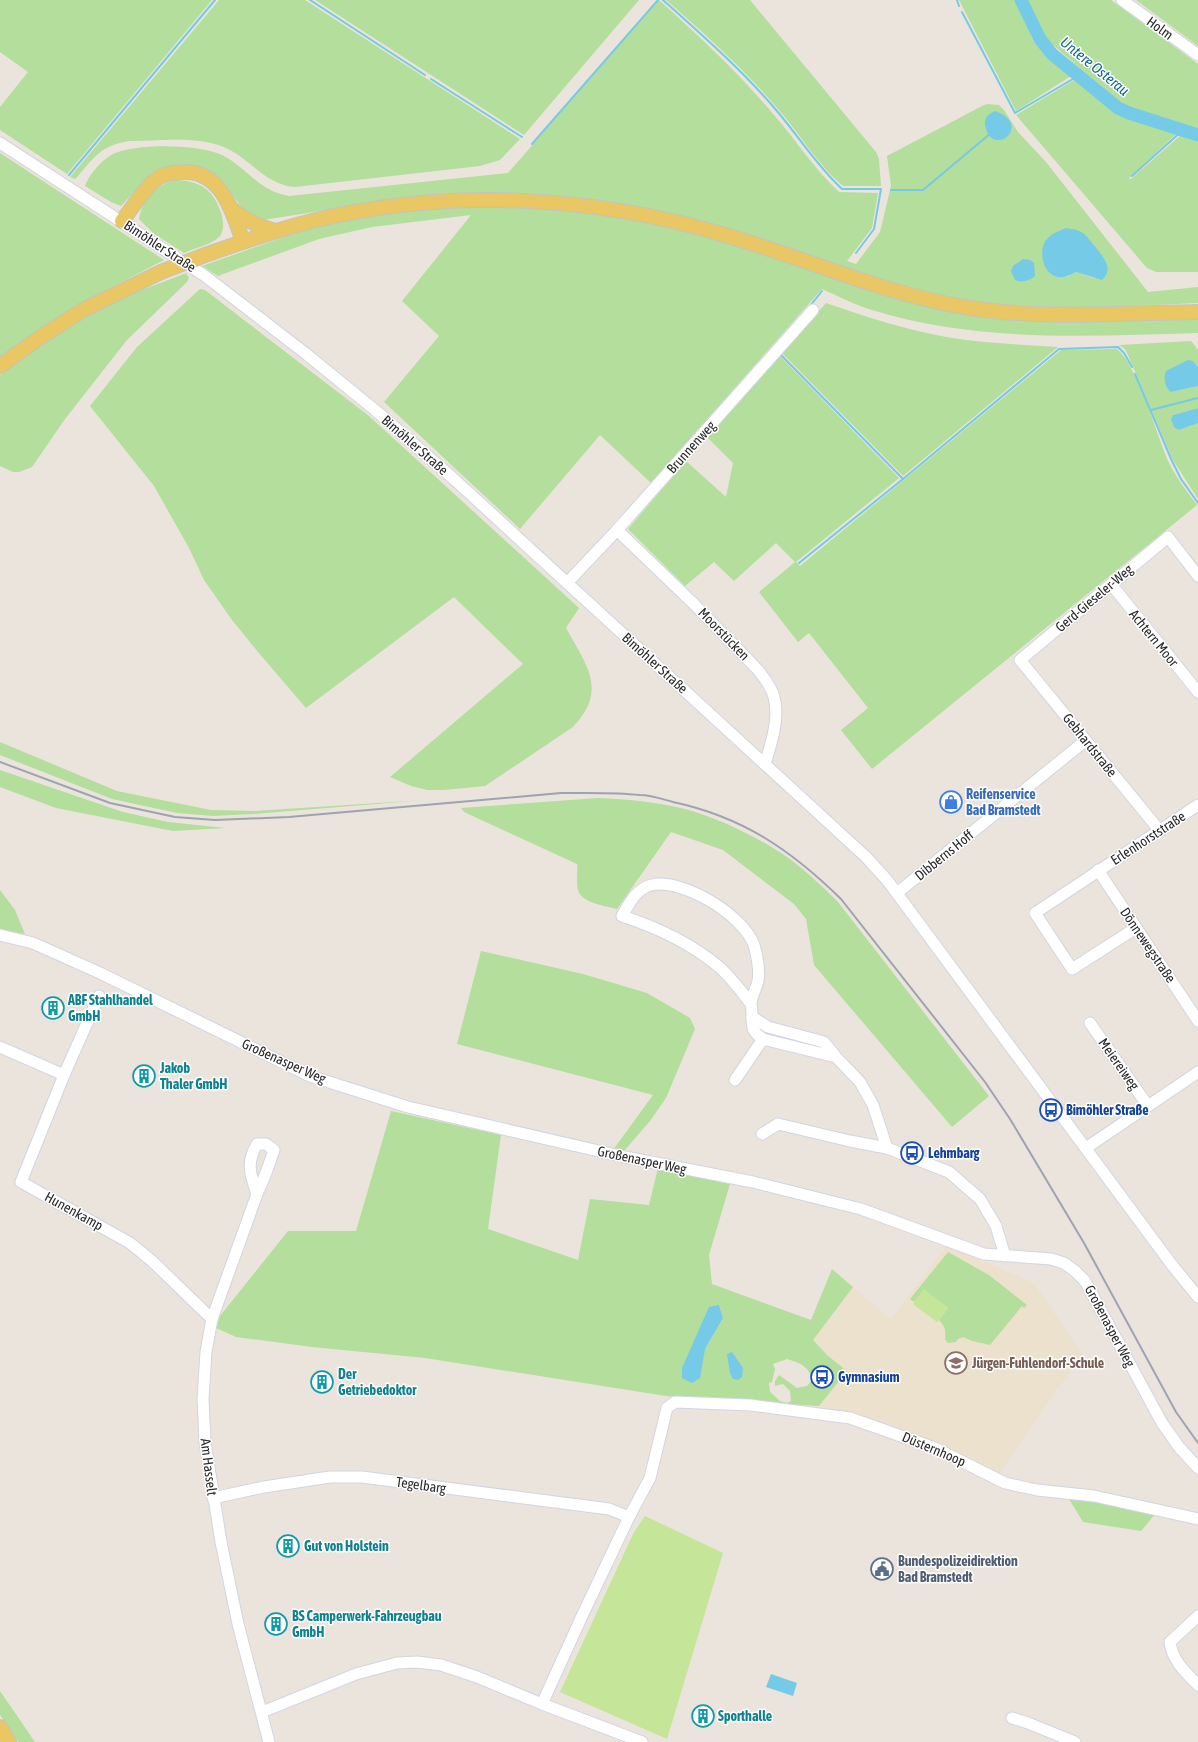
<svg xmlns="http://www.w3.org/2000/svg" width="1198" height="1742" font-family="'Asap Condensed',sans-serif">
	<rect width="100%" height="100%" fill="#ebe4dc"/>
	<polygon fill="#ece1cc" points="947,1245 1034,1283 1082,1354 999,1474 980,1464 877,1421 819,1406 846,1371 828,1356 812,1340 853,1287 891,1319"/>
	<g fill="#b3de9c" fill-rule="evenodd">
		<polygon points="0,0 212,0 67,174 0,130 0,107 28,72 0,52"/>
		<path d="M219 0H305L520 139 500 160 480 166 295 187C264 185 249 156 221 146 194 136 158 141 129 141 101 146 95 156 78 176L75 179 70 177Z"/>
		<polygon points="315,0 639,0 524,135"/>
		<path d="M659 0C699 36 739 73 774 115 796 140 814 169 839 192L878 193 872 228 847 261 856 264 880 232 891 186 887 156 982 106 987 104 999 105 1004 110 1018 132 1046 162 1148 292 1198 287V303L1089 308 998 305 957 299 912 289 713 226 431 196 384 201 263 220 244 211 225 184 215 175 203 169 190 165H175L163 168 152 173 121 206 111 202 85 186C89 174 102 160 113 154 136 143 199 144 222 155 248 168 258 191 289 196L508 173ZM1043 246 1097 279 1076 272 1067 277Z"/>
		<path d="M666 0H750L876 152 879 159 881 186H843C817 164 800 134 778 109 744 69 705 34 666 0Z"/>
		<polygon points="959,0 1016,0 1034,42 1071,76 1016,111"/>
		<polygon points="1027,0 1111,0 1198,64 1198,130 1122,105 1044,37"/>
		<polygon points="1136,0 1198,0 1198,46"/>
		<polygon points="1074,80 1114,111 1177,133 1129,178 1131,179 1182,134 1198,139 1198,272 1156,272 1147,268 1016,115"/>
		<polygon points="0,153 164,260 80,304 0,359"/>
		<path d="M174 180C185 180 197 182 206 189 217 197 229 224 220 236 212 245 194 248 184 253L153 233 139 219C143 199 154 187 174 180Z"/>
		<path d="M516 206 619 215 721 239 880 294 942 310 1103 320 1198 319V333C1088 336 979 343 872 310 855 305 838 296 822 289L651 483 600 435 520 529 384 402 439 336 402 301 471 215 372 227 319 239 218 276 202 266 312 227 345 219 434 207Z"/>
		<path d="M186 273 189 278 187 282 127 340 65 419 32 467 19 472H13L0 466V375C33 350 67 326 104 307 130 293 159 284 186 273Z"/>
		<path d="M200 289 205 290 369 416 579 608 566 628C587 666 608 690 573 727L485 786 444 790H427L411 786 390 777 523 664 454 597 306 708 258 652 232 620 204 580 189 548 154 486 90 406 137 347Z"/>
		<path d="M826 303C867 317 909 331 952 338 987 343 1023 345 1058 347L903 476 782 353Z"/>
		<polygon points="1191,341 1198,350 1198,367 1193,361 1171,392 1198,386 1198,408 1173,415 1179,430 1198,423 1198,499 1173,460 1127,353 1125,349 1119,345"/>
		<path d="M1117 349C1137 365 1157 435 1168 461 1175 476 1187 491 1197 505L872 769 841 730 868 708 809 633 798 642 759 592 795 562 776 543 734 581 714 562 685 586 628 529 686 461 726 497 733 463 707 437 779 355 899 478 796 562 800 566 1061 350Z"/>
		<polygon points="0,742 117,791 211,810 253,811 425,800 253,814 213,816 177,813 112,799 0,755"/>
		<polygon points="0,770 123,812 168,822 226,828 173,831 56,808 0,787"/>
		<path d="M598 798C627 799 656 802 685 809 719 818 759 838 787 857 805 870 822 886 838 902L989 1096 952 1127 814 965 806 919 794 904 723 850 671 832 617 909C606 906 581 903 578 890 576 882 578 872 577 864L464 812 461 808Z"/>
		<polygon points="0,890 15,910 25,934 0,930"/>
		<polygon points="481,951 583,974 647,993 690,1018 695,1029 666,1098 650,1121 623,1152 613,1150 653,1095 457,1044"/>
		<path d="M391 1111 501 1135 488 1229 578 1260 590 1199 649 1205 658 1168 730 1184 709 1255 712 1284 811 1320 832 1269 853 1287 813 1340 828 1356 847 1371 819 1406 666 1396 425 1358 312 1347 236 1337 216 1328 220 1316 288 1231H356ZM719 1305 723 1318 705 1349ZM787 1359C800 1363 809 1366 812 1380L807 1386 797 1388 779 1375 775 1381V1386L783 1384 790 1391 791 1401 787 1403 780 1401 770 1392 769 1383 772 1382 775 1369 773 1364Z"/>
		<path d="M948 1252 989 1275 1027 1305 1024 1308 1022 1306 990 1345 972 1341 963 1337 958 1339 956 1342 948 1343 945 1339C946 1331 945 1326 939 1320L948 1308 924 1290 914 1302 910 1299Z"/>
		<polygon points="1069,1499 1112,1504 1156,1513 1141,1531 1083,1522"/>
		<polygon points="0,1691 35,1742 18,1742 0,1715"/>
	</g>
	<g fill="#c5e598">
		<polygon points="924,1289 948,1308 937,1322 913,1304"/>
		<polygon points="645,1516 723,1553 667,1739 560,1692 634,1532"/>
	</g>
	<g fill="#75cae7">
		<path d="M995 111C1035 125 991 160 985 125 984 117 989 114 995 111Z"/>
		<path d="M1066 228C1071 229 1076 229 1081 232 1086 234 1090 241 1094 245 1102 256 1115 268 1102 280L1076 272C1069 276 1062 279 1055 276 1042 272 1038 248 1047 239 1052 233 1059 231 1066 228Z"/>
		<path d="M1023 259 1030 260 1034 263 1035 276C1029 281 1022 283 1015 280L1011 271 1013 266Z"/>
		<path d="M1188 360 1193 361 1198 367V386L1171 392C1165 388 1163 378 1166 371Z"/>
		<polygon points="1198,408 1198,423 1179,430 1174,427 1171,419 1173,415"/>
		<polygon points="719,1305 723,1318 705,1349 700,1378 692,1383 682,1378 682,1368 709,1307"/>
		<polygon points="732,1352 743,1368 742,1377 738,1380 733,1379 730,1373 727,1354"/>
		<polygon points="771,1674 797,1683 793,1696 766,1687"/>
	</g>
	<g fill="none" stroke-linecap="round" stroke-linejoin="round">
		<g stroke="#75cae7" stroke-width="2">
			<polyline points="310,0 425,75"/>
			<path d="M663 0C702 35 743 71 777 111 799 137 817 166 842 189H881L874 229 856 253"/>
			<polyline points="957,0 959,6"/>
			<polyline points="962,12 1015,113 1078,76"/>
			<polyline points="431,79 522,137"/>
			<polyline points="532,144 658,0"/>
			<polyline points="69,175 215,0"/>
			<polyline points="1132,176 1184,129"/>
			<polyline points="891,190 923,190 991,133"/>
			<polyline points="810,306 822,291"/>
			<polyline points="781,355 903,479"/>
			<polyline points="1135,374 1172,461 1181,479 1198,503"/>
			<polyline points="1151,410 1198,398"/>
			<polyline points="799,563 903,479 1059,349 1118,347 1124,353 1132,367"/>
		</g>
		<polyline stroke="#75cae7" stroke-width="13" points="1021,0 1040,39 1052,54 1118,108 1129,113 1198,135"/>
		<g stroke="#d1d5e1" stroke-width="13">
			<g id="minor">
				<polyline points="1122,0 1198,55"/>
				<polyline points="0,143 205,276 305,353 375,410 456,481 866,857 887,880 1172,1265 1198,1297"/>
				<path d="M617 530 695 605 758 670C764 678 772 687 774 697 780 718 771 744 765 764"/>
				<polyline points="567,583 617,530 813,310"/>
				<polyline points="1111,584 1198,692"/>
				<polyline points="1160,831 1020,660 1168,537 1198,576"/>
				<polyline points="1098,870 1198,1021"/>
				<polyline points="897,893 1085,741"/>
				<polyline points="1136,928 1072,969 1035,913 1198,805"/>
				<polyline points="0,935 33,943 100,973 310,1076 408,1107 625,1157 753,1182 861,1209 984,1254 1051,1259 1064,1263 1075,1271 1085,1281 1162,1423 1179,1447 1198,1468"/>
				<polyline points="99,996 64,1075 21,1182 130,1243 152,1261 212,1319"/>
				<path d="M751 1004C741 991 731 977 718 966 690 943 656 927 622 916 629 904 636 889 651 885 683 878 743 915 754 945 757 956 760 970 758 981 756 989 751 997 751 1005 752 1009 752 1013 752 1017"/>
				<polyline points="1090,1023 1148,1106"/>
				<polyline points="0,1047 64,1075"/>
				<path d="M836 1057 763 1039C753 1032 752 1029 752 1017L768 1027 824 1042 836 1057 860 1082 873 1105 887 1148"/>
				<polyline points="735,1080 763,1039"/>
				<polyline points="762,1134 778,1124 850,1141 887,1148 949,1172 980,1199 996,1226 1005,1256"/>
				<polyline points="1086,1148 1198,1072"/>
				<path d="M257 1194 266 1173 274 1150 266 1144H257C246 1163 250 1174 257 1194L212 1319 206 1352 203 1399 205 1442 221 1542 238 1624 269 1742"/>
				<polyline points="213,1498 264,1487 330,1477 362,1477 609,1509 629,1517"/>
				<path d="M1198 1616 1170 1642C1172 1660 1185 1672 1198 1685"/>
				<polyline points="542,1704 582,1616 629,1517 650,1478 667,1408 675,1402 750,1405 850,1418 935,1448 1005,1483 1037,1490 1094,1496 1198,1519"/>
				<polyline points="262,1712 356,1674 397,1663 417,1662 441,1665 477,1677 542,1704 642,1742"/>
				<polyline points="1012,1718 1028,1723 1075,1742"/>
			</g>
		</g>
		<g stroke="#c3c3c3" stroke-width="16">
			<g id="major">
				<path d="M232 209C246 221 259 226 276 231"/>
				<path d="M122 221C130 211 145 188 154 181 162 174 173 172 183 172 221 170 233 212 243 242"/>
				<path d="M205 255C240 243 275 230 312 221 448 188 591 195 725 235 805 258 881 293 964 307 1040 320 1121 313 1198 312"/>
				<polyline points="0,366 39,338 83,310 161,272"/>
				<polyline points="0,1727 9,1742"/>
			</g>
		</g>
		<use href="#minor" stroke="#fff" stroke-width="11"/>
		<use href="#major" stroke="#e8c764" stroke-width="14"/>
		<path stroke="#9fa2b3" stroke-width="2" d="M0 762 110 803 175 817 215 820 289 817 561 793C587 793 614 792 640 795 651 795 662 799 673 802 743 817 791 850 841 899L985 1082 1010 1119 1084 1243 1176 1412 1198 1443"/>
		<g stroke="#c3c3c3" stroke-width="16" stroke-linecap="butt">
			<polyline id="major-bridge" points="161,272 205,255"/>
		</g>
		<use href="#major-bridge" stroke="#e8c764" stroke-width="14"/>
	</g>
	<defs>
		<g id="shop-ring" transform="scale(1.15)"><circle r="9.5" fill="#fff" stroke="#3f7fe0" stroke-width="1.5"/><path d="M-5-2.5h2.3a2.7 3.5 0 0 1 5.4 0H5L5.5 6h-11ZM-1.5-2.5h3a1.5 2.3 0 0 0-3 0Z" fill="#3f7fe0"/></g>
		<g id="building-ring" transform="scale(1.15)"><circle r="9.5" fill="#fff" stroke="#0f9aa8" stroke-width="1.5"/><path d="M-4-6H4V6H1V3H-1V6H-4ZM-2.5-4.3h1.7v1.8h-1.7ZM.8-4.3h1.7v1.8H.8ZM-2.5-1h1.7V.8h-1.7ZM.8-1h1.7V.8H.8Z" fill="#0f9aa8"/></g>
		<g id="bus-ring" transform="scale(1.15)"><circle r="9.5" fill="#fff" stroke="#1a4fb4" stroke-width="1.5"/><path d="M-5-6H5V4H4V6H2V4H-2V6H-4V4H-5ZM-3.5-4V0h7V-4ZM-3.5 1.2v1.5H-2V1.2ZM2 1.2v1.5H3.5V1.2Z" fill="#1a4fb4"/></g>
		<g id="school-ring" transform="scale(1.15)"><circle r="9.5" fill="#fff" stroke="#8d6e63" stroke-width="1.5"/><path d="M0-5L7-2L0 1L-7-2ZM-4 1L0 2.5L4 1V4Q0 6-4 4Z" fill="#8d6e63"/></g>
		<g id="civic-ring" transform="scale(1.15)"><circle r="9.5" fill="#fff" stroke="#5c6f8a" stroke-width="1.5"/><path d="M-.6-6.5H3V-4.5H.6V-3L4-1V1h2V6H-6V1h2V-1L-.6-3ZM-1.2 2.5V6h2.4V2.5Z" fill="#5c6f8a"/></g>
	</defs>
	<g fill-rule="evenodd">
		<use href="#shop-ring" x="951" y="802"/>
		<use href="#building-ring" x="53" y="1008"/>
		<use href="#building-ring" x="144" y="1076"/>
		<use href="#bus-ring" x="1051" y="1110"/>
		<use href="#bus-ring" x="912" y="1153"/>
		<use href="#school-ring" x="956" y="1363"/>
		<use href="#bus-ring" x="822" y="1377"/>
		<use href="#building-ring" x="322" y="1382"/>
		<use href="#building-ring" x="288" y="1546"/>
		<use href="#civic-ring" x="882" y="1569"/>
		<use href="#building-ring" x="276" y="1624"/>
		<use href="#building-ring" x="703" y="1716"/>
	</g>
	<g text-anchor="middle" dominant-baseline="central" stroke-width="3" stroke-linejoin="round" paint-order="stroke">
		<g font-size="14" fill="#292929" stroke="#fff">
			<text transform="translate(1160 28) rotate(36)">Holm</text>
			<text transform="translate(160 246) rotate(33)">Bimöhler Straße</text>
			<text transform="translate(415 445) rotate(41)">Bimöhler Straße</text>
			<text transform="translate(691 447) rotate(-48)">Brunnenweg</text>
			<text transform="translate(1094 598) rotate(-40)">Gerd-Gieseler-Weg</text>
			<text transform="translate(724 634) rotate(46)">Moorstücken</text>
			<text transform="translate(1154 638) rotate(51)">Achtern Moor</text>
			<text transform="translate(655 663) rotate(42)">Bimöhler Straße</text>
			<text transform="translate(1090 745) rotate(51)">Gebhardstraße</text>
			<text transform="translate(1148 838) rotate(-33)">Erlenhorststraße</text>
			<text transform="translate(944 855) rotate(-39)">Dibberns Hoff</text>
			<text transform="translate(1148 945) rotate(56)">Dönnewegstraße</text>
			<text transform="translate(284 1061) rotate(24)">Großenasper Weg</text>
			<text transform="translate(1119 1064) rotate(55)">Meiereiweg</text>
			<text transform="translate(642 1160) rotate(12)">Großenasper Weg</text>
			<text transform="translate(74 1211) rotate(29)">Hunenkamp</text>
			<text transform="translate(1110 1326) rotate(62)">Großenasper Weg</text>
			<text transform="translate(934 1449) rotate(23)">Düsternhoop</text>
			<text transform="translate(209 1467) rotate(83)">Am Hasselt</text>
			<text transform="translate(421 1485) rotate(8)">Tegelbarg</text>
		</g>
		<g font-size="14" font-weight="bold" fill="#366cbe" stroke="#fff" text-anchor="start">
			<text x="966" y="794">Reifenservice<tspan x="966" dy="16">Bad Bramstedt</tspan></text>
		</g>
		<g font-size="14" font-weight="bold" fill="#0d838f" stroke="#fff" text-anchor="start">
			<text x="68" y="1000">ABF Stahlhandel<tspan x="68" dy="16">GmbH</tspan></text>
			<text x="160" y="1068">Jakob<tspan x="160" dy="16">Thaler GmbH</tspan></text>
			<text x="338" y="1374">Der<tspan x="338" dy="16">Getriebedoktor</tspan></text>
			<text x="304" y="1546">Gut von Holstein</text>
			<text x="292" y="1616">BS Camperwerk-Fahrzeugbau<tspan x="292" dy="16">GmbH</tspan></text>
			<text x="718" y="1716">Sporthalle</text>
		</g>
		<g font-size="14" font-weight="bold" fill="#164399" stroke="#fff" text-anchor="start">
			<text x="1066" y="1110">Bimöhler Straße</text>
			<text x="928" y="1153">Lehmbarg</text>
			<text x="838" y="1377">Gymnasium</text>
		</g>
		<g font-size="14" font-weight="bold" fill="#785e54" stroke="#fff" text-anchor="start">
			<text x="972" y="1363">Jürgen-Fuhlendorf-Schule</text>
		</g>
		<g font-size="14" font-weight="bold" fill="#4e5e75" stroke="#fff" text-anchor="start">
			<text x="898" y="1561">Bundespolizeidirektion<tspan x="898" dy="16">Bad Bramstedt</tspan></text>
		</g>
		<g font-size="15" font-style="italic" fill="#156892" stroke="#fff">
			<text transform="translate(1095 66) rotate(39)">Untere Osterau</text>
		</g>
	</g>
</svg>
